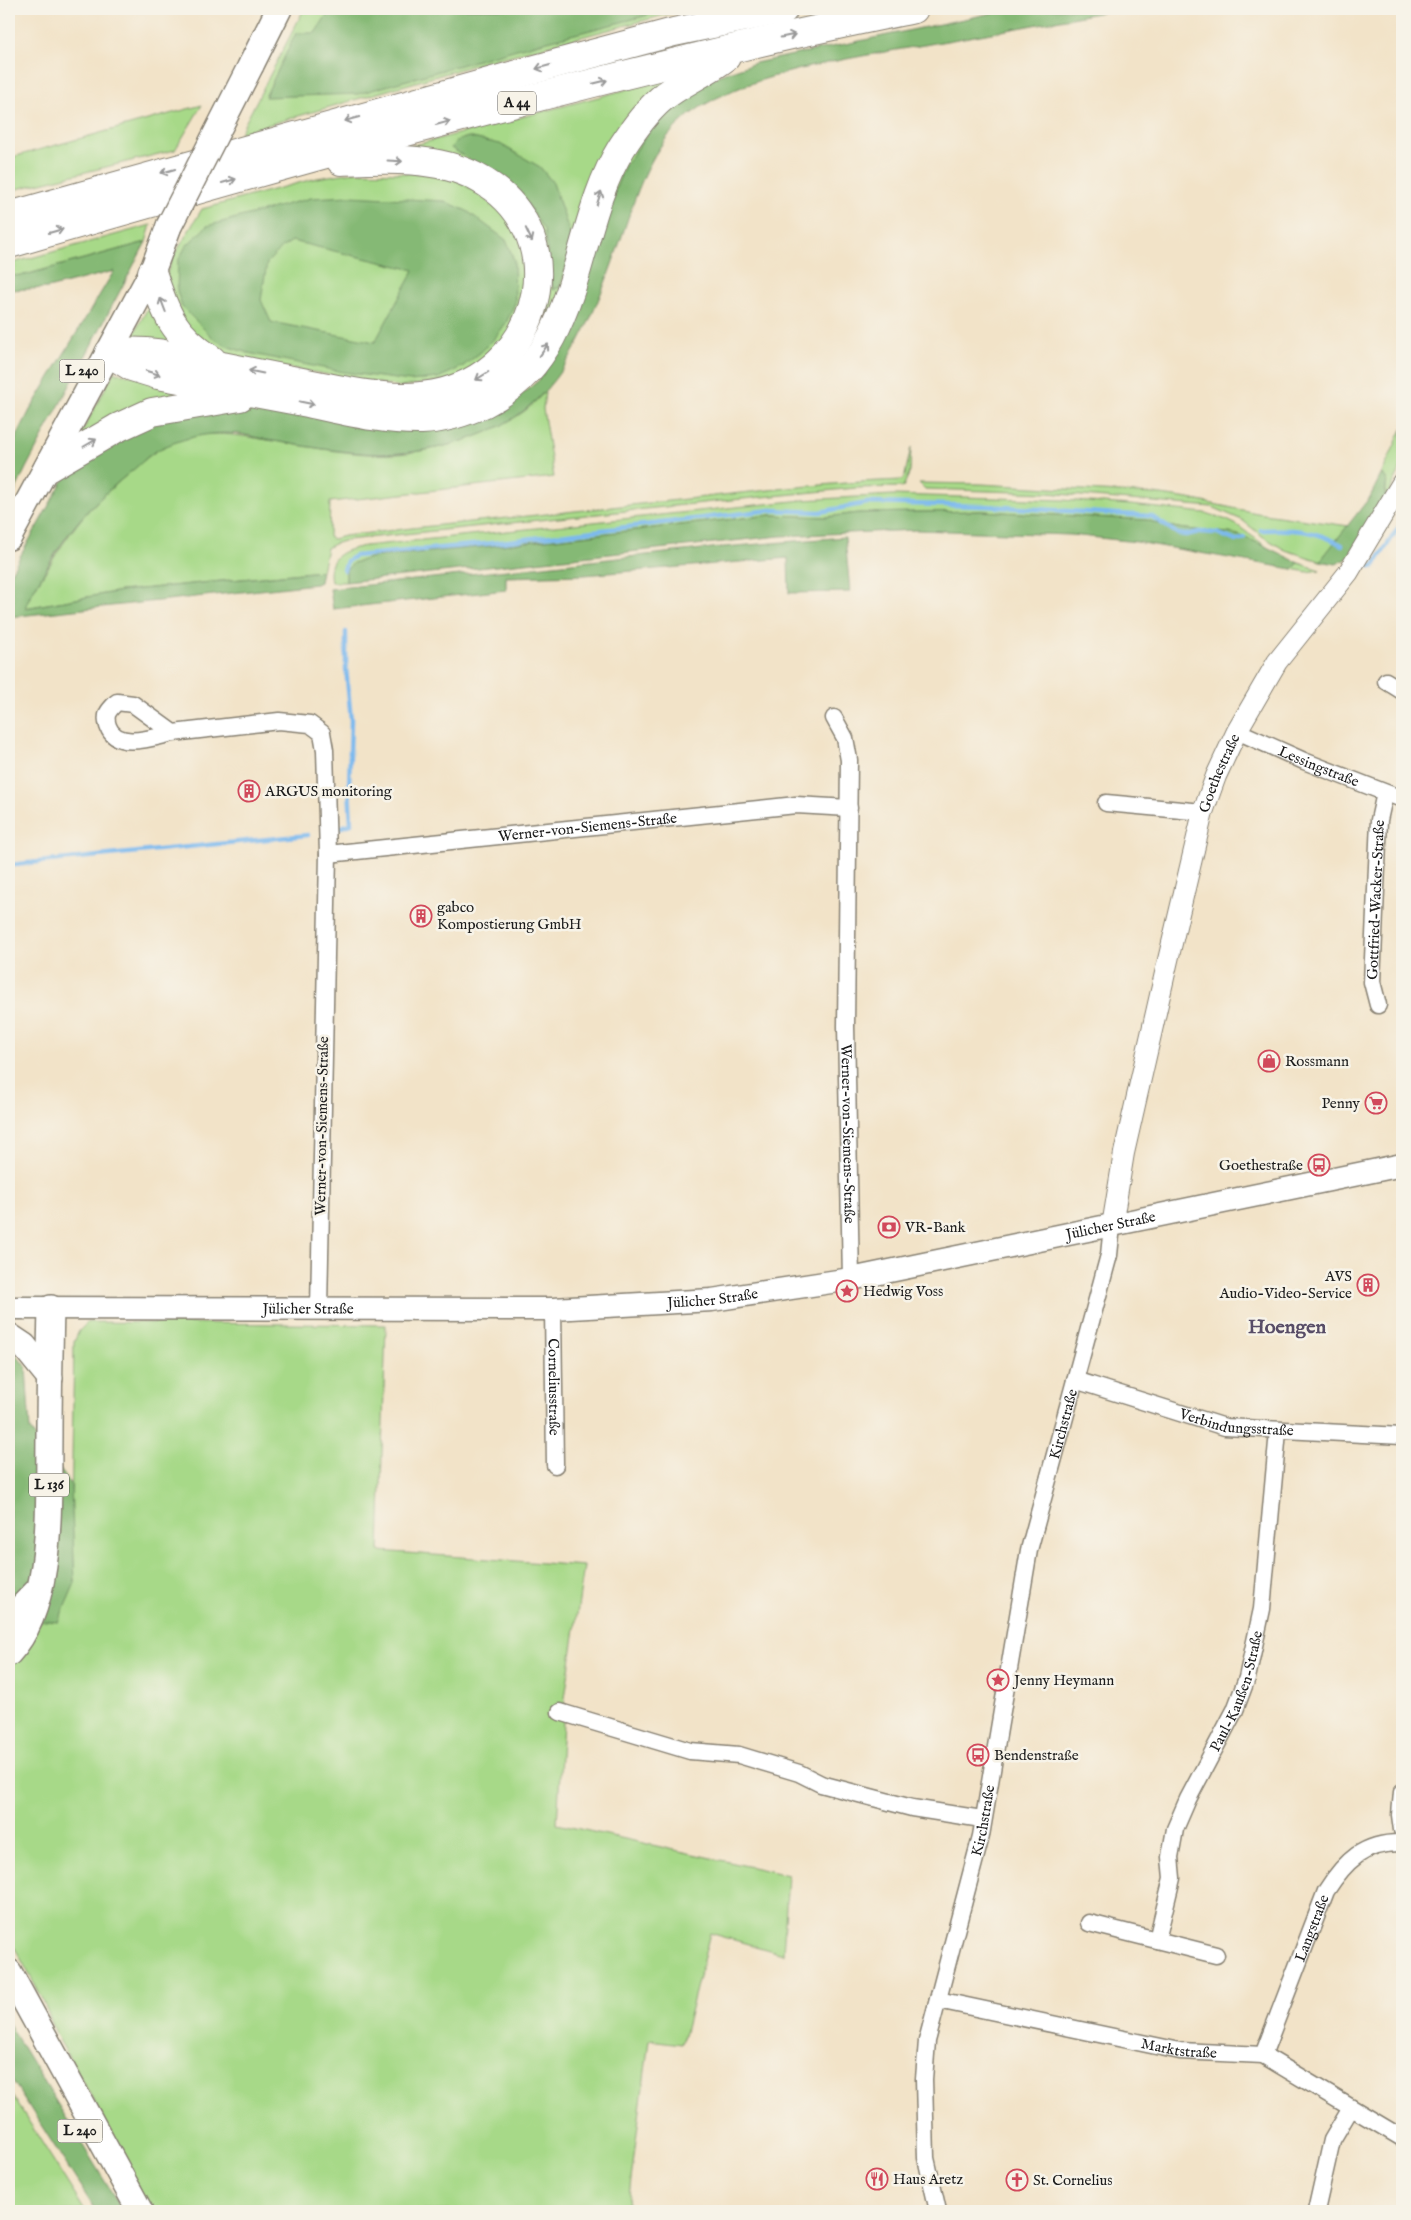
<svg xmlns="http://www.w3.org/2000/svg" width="1411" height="2220" font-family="'IM FELL English',serif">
	<rect width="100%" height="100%" fill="#f7f3e8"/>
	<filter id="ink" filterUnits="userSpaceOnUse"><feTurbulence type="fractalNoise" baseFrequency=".02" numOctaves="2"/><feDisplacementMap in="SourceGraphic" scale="10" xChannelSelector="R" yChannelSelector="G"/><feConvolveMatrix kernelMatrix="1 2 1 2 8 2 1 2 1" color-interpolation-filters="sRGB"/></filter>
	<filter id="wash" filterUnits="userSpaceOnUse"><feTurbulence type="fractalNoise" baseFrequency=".0096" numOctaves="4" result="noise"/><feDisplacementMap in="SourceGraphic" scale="20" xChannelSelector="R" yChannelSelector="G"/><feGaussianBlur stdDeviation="1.12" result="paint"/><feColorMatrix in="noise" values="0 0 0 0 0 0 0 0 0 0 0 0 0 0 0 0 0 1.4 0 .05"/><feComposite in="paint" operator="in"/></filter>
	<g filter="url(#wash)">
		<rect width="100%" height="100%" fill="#f2e3c8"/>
		<g fill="#a7d988" stroke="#627a52">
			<polygon points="304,9 688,9 478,64 240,133"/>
			<polygon points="674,77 532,358 471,404 391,403 526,345 528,216 392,151"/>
			<polygon points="202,105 175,150 9,191 9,158"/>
			<polygon points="354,172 448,174 512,217 530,268 509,343 461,378 401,387 242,360 218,351 185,324 168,289 167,273 173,257 202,209 317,178"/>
			<polygon points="151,225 146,242 25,275 9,276 9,264"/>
			<polygon points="152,300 186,349 129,343"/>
			<path d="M114 372 197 389C149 398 121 416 78 439Z"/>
			<path d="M545 392 543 409 554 477 330 502 329 537 333 539 344 536C439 524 535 516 630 505 721 496 811 483 902 480L905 475 911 447 910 472 903 487 856 488 732 500 347 540 334 544 327 548 322 571 121 591 25 608C31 593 40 580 49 566 67 536 86 509 113 487 134 469 156 446 184 438 217 430 241 436 274 441 312 447 359 457 398 454 441 450 490 436 526 410 532 405 538 398 545 392Z"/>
			<polygon points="1402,429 1402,466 1384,502 1387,480 1382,473"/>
			<polygon points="919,483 981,484 1154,494 1189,499 1257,513 1349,526 1320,561 1285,550 1262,536 1242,520 1212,507 1047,493 925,489"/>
			<path d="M893 495 1062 500 1130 505 1205 513 1227 520 1237 525 1271 550C1258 544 1242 534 1228 533 1201 530 1173 530 1147 520L982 511 859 513 826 517 771 515 483 547 373 557 346 570V582H331C326 556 343 550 365 546L803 500Z"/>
			<polygon points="1299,563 1320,570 1307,572 1292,569"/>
			<polygon points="88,1322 386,1325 379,1551 584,1566 564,1705 557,1824 788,1875 783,1954 710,1933 682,2044 649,2040 627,2211 147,2211 122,2151 57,2036 42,1998 9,1937 9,1667 41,1621 75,1583 71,1520 74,1342 79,1331"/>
			<polygon points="9,2090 85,2211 9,2211"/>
		</g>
		<g fill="#85b974" stroke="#506a48" fill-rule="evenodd">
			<polygon points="331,9 672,9 517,49 358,94 265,97 296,33 315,33"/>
			<path d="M1011 9H1119C1054 21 989 34 924 45 855 58 729 74 679 124 649 153 636 195 623 233 599 302 570 389 502 425 461 446 408 457 362 453 333 451 303 446 274 441 262 439 251 436 240 434 213 431 184 437 160 449 150 453 142 463 133 470 112 487 91 505 74 527 57 548 44 573 30 596L25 608 121 591 322 571 320 582 316 584 9 617V576L62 482 82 462 135 426 237 404 491 414 521 395 539 380 563 344 578 308 609 206 624 167 666 108 717 76 755 63Z"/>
			<polygon points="468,137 500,144 540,167 553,183 571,237 571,250 560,287 553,290 544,230 529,206 511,186 451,148 456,141"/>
			<path d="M350 196 444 201 467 211 506 240 514 260 515 303 506 323 494 339 481 352 462 367 438 378 410 381 343 372 248 353 226 346 214 339 182 307 177 291 178 261 186 246 207 226 311 198ZM292 241 414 270 375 342 271 322 261 300 267 263 280 249Z"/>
			<polygon points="146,242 26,468 9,504 9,452 30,410 114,271 48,288 9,290 9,276 25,275"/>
			<polygon points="1382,473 1387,480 1384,502 1347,559 1336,564 1320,561 1370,497"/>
			<path d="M982 511 1147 520C1173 530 1201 530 1228 533 1244 534 1282 555 1299 563L1292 569 1137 542 1071 535 917 530 780 536 346 582V570L353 563 373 557 483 547 771 515 826 517 859 513Z"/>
			<polygon points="845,537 850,592 789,593 788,558 584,575 506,577 506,590 333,609 330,589 712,548"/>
			<polygon points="9,1346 26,1367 30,1430 71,1484 75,1583 58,1622 9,1618"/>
			<polygon points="9,2023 13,2031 123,2211 96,2211 9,2075"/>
		</g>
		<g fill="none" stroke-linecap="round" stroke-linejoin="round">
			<g stroke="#7bb9ee" stroke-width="4.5">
				<path d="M1261 530C1291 528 1316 530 1342 545"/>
				<polyline points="1368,565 1373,567 1402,522"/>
				<polyline points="344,570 347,561 355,556 484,544 771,510 820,512 867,503 985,506 1151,516 1178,534 1186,535 1199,532 1217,533 1236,541 1244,538"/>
				<polyline points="338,828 351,824 349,786 351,720 346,668 346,632"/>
				<polyline points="9,865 308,835"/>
			</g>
		</g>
	</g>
	<g filter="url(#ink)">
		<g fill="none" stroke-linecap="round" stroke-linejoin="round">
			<g stroke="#878072" stroke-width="19">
				<g id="minor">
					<polyline points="1386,681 1402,691"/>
					<path id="s1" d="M834 718 845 738 849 760 846 1026 851 1279"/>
					<path id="s2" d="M1237 731 1304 761 1402 799"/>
					<path d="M173 733C154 737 116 751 108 726 104 714 109 710 117 702L133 704 173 733 279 721 310 724 322 733 325 750 328 854 319 1308"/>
					<polyline points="1106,803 1203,812"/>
					<path id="s3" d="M328 854 796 805 849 808"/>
					<path id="s4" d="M1378 1005 1372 982 1379 820 1385 793"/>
					<path id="s5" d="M553 1309 555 1465"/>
					<path id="s6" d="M1075 1380 1225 1427 1402 1436"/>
					<polyline points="560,1712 690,1751 739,1755 799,1773 821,1784 912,1808 982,1819"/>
					<polyline points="1402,1792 1400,1815 1402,1830"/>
					<polyline points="1089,1923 1216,1955"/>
					<path id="s7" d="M1157 1940 1172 1878 1170 1857 1175 1829 1188 1799 1235 1710 1247 1678 1262 1609 1278 1431"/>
					<path id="s8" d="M938 2000 1180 2051 1263 2055 1402 2138"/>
					<path id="s9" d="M1263 2055 1326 1891C1345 1861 1364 1842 1402 1843"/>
					<path id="s10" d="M938 2211 926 2158 924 2079 927 2041 981 1836 1029 1550 1109 1255 1112 1226"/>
					<polyline points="1316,2211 1332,2140 1351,2108"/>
				</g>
			</g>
			<g stroke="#878072" stroke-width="22">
				<g id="tertiary">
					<path id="s11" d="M1112 1226 1124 1153 1168 960 1203 812 1216 776 1237 731 1277 662 1348 573 1402 483"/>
				</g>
			</g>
			<g stroke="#878072" stroke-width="25">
				<g id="secondary">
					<path id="s12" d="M9 1308 553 1309 712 1300 851 1279 1402 1165"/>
				</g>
			</g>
			<g stroke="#878072" stroke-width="28">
				<g id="primary">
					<polyline points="251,65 279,9"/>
					<polyline points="9,537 152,272 169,226"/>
					<polyline points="9,1336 24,1346 50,1378"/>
					<polyline points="9,1620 36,1592"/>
					<path d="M9 1653C55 1605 48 1500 49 1437 49 1394 50 1351 51 1308"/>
					<polyline points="9,1972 140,2211"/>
				</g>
			</g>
			<g stroke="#878072" stroke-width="30">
				<g id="motorway">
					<polyline points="9,216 532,70 674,32 784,9"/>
					<path d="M9 244C251 174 494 105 740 47 797 33 856 21 914 9"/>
					<path d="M152 272C166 315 173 334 212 360"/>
					<path d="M109 353 132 367 158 375C207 384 255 393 303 402 342 410 382 421 422 420 444 419 466 412 485 403 585 353 570 230 622 147 633 130 646 112 661 99 681 82 706 73 726 57"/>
					<path d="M109 353C151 348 182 357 222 366 257 373 292 380 327 387 366 395 405 402 444 392 546 365 575 229 476 177 436 156 384 159 341 161"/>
					<polyline points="48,468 117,428 152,412 240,397"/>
				</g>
			</g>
			<use href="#minor" stroke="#fff" stroke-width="16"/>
			<use href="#tertiary" stroke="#fff" stroke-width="20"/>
			<use href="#secondary" stroke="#fff" stroke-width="22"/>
			<use href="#primary" stroke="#fff" stroke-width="25"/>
			<use href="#motorway" stroke="#fff" stroke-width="28"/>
			<g stroke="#878072" stroke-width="28" stroke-linecap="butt">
				<polyline id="primary-bridge" points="169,226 251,65"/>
			</g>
			<use href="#primary-bridge" stroke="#fff" stroke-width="25"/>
		</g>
		<defs><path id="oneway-shaft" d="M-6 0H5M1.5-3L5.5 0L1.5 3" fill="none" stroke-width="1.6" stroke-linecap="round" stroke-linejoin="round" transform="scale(1.25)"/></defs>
		<g stroke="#999">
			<use href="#oneway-shaft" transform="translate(788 36) rotate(-12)"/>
			<use href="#oneway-shaft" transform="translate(543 67) rotate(165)"/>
			<use href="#oneway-shaft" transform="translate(600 82) rotate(-14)"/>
			<use href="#oneway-shaft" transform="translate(352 119) rotate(165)"/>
			<use href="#oneway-shaft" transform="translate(443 123) rotate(-15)"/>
			<use href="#oneway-shaft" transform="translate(395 161) rotate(3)"/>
			<use href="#oneway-shaft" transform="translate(168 171) rotate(164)"/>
			<use href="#oneway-shaft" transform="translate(229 181) rotate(-16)"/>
			<use href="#oneway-shaft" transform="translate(599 198) rotate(-72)"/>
			<use href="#oneway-shaft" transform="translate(56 231) rotate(-16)"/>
			<use href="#oneway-shaft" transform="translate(529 235) rotate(65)"/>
			<use href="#oneway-shaft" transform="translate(163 305) rotate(-111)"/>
			<use href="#oneway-shaft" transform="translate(544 350) rotate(-55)"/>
			<use href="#oneway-shaft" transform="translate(256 372) rotate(-169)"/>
			<use href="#oneway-shaft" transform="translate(153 373) rotate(17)"/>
			<use href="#oneway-shaft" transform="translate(482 376) rotate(148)"/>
			<use href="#oneway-shaft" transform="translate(307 403) rotate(11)"/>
			<use href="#oneway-shaft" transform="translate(90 443) rotate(-30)"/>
		</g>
	</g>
	<defs>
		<g id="building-ring" transform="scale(1.125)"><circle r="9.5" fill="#f7f3e8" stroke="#d1495b" stroke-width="1.5"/><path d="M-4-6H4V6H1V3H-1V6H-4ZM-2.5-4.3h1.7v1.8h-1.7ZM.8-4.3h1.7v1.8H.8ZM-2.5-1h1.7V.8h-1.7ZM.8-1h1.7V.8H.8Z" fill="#d1495b"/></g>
		<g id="shop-ring" transform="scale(1.125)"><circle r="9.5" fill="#f7f3e8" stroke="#d1495b" stroke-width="1.5"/><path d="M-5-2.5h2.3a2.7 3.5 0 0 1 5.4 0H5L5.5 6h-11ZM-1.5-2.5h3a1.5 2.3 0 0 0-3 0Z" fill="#d1495b"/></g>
		<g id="supermarket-ring" transform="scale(1.125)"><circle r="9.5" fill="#f7f3e8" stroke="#d1495b" stroke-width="1.5"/><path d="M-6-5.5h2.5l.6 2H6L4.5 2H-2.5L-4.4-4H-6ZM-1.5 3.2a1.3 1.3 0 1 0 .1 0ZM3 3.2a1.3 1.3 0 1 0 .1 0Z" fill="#d1495b"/></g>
		<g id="bus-ring" transform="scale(1.125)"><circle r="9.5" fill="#f7f3e8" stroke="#d1495b" stroke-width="1.5"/><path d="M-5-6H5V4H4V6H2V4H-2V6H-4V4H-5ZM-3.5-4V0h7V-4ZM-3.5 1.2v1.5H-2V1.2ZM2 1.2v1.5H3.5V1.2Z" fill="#d1495b"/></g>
		<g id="bank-ring" transform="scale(1.125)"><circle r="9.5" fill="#f7f3e8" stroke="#d1495b" stroke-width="1.5"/><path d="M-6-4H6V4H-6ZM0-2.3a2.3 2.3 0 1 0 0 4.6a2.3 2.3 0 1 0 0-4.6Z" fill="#d1495b"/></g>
		<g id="sight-ring" transform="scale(1.125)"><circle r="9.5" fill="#f7f3e8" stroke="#d1495b" stroke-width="1.5"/><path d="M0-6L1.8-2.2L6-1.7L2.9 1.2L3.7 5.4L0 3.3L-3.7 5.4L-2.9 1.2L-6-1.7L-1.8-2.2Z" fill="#d1495b"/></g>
		<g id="restaurant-ring" transform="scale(1.125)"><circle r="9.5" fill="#f7f3e8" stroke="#d1495b" stroke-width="1.5"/><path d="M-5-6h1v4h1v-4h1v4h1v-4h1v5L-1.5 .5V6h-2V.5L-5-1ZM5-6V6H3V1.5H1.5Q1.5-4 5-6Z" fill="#d1495b"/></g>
		<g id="church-ring" transform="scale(1.125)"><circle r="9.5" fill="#f7f3e8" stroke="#d1495b" stroke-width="1.5"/><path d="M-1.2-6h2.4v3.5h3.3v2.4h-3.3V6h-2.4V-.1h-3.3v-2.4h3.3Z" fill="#d1495b"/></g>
	</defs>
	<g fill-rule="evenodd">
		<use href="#building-ring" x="249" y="791"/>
		<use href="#building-ring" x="421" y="916"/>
		<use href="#shop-ring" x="1269" y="1061"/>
		<use href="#supermarket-ring" x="1376" y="1103"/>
		<use href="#bus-ring" x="1319" y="1165"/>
		<use href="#bank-ring" x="889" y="1227"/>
		<use href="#building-ring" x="1368" y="1285"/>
		<use href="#sight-ring" x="847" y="1291"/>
		<use href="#sight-ring" x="998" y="1680"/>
		<use href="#bus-ring" x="978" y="1755"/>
		<use href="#restaurant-ring" x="877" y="2179"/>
		<use href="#church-ring" x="1017" y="2180"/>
	</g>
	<g text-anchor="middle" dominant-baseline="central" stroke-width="5" stroke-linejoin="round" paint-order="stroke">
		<g fill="#f7f3e8" stroke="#5e5c59" stroke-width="1">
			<rect x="498" y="91.5" width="38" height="23" rx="4"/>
			<rect x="59.5" y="359.5" width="45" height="23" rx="4"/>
			<rect x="29" y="1473.5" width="40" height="23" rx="4"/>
			<rect x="57.5" y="2119.5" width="45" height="23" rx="4"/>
		</g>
		<g font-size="14" font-weight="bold" fill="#1c1c1c">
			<text x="517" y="103">A 44</text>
			<text x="82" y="371">L 240</text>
			<text x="49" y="1485">L 136</text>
			<text x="80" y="2131">L 240</text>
		</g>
		<g font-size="15" fill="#1c1c1c" stroke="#f7f3e8">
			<text stroke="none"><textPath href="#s2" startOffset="89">Lessingstraße</textPath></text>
			<text stroke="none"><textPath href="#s11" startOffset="466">Goethestraße</textPath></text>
			<text stroke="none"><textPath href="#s3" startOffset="261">Werner-von-Siemens-Straße</textPath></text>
			<text stroke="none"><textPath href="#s4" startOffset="106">Gottfried-Wacker-Straße</textPath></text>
			<text transform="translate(322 1126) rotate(-89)">Werner-von-Siemens-Straße</text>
			<text stroke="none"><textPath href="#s1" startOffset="419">Werner-von-Siemens-Straße</textPath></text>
			<text stroke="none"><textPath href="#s12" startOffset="1109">Jülicher Straße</textPath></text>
			<text stroke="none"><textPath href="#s12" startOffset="704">Jülicher Straße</textPath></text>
			<text stroke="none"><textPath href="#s12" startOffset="299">Jülicher Straße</textPath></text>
			<text stroke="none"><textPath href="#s5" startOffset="78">Corneliusstraße</textPath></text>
			<text stroke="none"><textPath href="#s6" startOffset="168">Verbindungsstraße</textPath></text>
			<text stroke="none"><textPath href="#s10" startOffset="804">Kirchstraße</textPath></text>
			<text stroke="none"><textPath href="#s7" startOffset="265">Paul-Kaußen-Straße</textPath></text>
			<text stroke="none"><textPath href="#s10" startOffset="399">Kirchstraße</textPath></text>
			<text stroke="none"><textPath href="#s9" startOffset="136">Langstraße</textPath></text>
			<text stroke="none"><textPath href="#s8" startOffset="246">Marktstraße</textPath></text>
		</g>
		<g font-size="15" fill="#1c1c1c" stroke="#f7f3e8" text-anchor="start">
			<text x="265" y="791">ARGUS monitoring</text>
			<text x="437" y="907">gabco<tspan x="437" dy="17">Kompostierung GmbH</tspan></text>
			<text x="1285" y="1061">Rossmann</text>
			<text x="1360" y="1103" text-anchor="end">Penny</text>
			<text x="1303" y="1165" text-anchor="end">Goethestraße</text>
			<text x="905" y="1227">VR-Bank</text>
			<text x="1352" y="1276" text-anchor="end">AVS<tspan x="1352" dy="17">Audio-Video-Service</tspan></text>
			<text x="863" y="1291">Hedwig Voss</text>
			<text x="1014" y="1680">Jenny Heymann</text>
			<text x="994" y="1755">Bendenstraße</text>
			<text x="893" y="2179">Haus Aretz</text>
			<text x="1033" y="2180">St. Cornelius</text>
		</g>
		<g font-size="20" font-weight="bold" fill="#584d67" stroke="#f7f3e8">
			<text x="1287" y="1327">Hoengen</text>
		</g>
	</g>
	<rect width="1411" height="2220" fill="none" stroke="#f7f3e8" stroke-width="30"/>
</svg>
